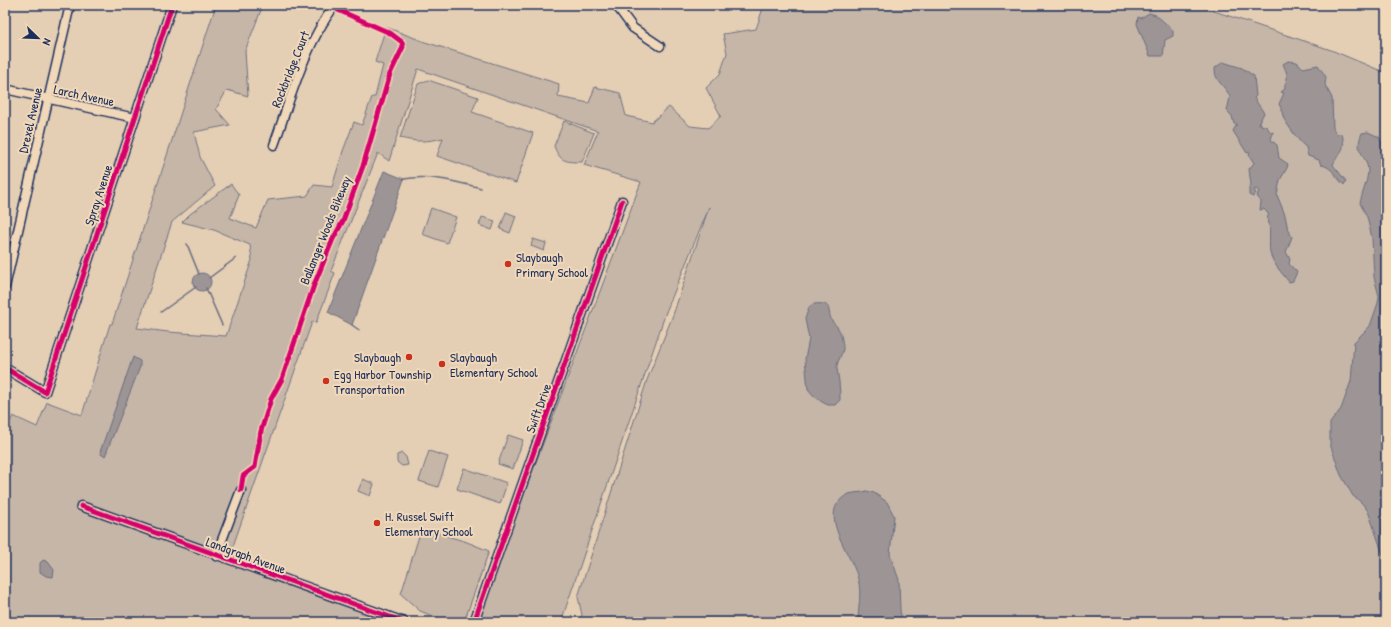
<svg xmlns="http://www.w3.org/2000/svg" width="1391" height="627" font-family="'Patrick Hand',sans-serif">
	<rect width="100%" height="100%" fill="#e4ceb4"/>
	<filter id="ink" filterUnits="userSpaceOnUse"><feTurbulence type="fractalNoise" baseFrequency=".025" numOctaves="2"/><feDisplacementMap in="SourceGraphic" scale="8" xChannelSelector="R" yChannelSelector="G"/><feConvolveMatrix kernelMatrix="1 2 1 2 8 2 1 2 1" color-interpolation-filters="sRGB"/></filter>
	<g filter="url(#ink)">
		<g fill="#c6b6a7" stroke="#707282">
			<polygon points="216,5 263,5 245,51 248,96 227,90 216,109 230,125 194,132 200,157 215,186 172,222 137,328 168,332 226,336 252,260 250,245 214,230 182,222 190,214 231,184 239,195 230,218 256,228 268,200 307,196 314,185 332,187 343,151 354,122 362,125 372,97 375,97 383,65 375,62 386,27 425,42 559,84 558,97 589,103 595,87 620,93 626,116 652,122 669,107 690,126 708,128 721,116 706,88 720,74 727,53 723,34 756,29 763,8 754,5 1196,5 1331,50 1386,73 1386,622 578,622 582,615 578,597 647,380 673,315 709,207 666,312 561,622 476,622 641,182 584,165 598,131 418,69 389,161 378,153 331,271 335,273 316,323 312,322 228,560 393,622 5,622 5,419 10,422 13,416 37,427 47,402 82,415 110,324 112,324"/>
			<path d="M428 80 478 97 472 112 533 133 516 183 437 156 443 138C427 142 416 142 400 138L418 84Z"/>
			<path d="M564 121 594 133 582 162C566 162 560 162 554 146Z"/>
			<polygon points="431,208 456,217 447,243 422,234"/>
			<polygon points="506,212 516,216 510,233 500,229"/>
			<polygon points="482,217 495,221 492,230 479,225"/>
			<polygon points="533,239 546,243 544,251 531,246"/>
			<polygon points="508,435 523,440 513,469 498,464"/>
			<polygon points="429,451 448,457 438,487 419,481"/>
			<polygon points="402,453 406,457 408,465 402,466 397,462 397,455"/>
			<polygon points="464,468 507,483 500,504 457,489"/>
			<polygon points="363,479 374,484 370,496 358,491"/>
			<polygon points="427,530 467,542 489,551 464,622 449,622 420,611 401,594 420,533"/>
		</g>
		<g fill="#9d9595" stroke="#696c7f">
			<polygon points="1149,13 1156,15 1173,30 1173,36 1165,40 1163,56 1150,56 1137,24 1138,17 1141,18"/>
			<path d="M1288 61 1297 62 1303 68 1318 65 1326 77 1325 85 1332 98 1333 128 1336 134H1342C1347 152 1338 152 1333 165L1346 181 1344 185C1337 179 1332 166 1321 165L1319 160 1308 156 1306 147C1301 145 1287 124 1284 119 1282 114 1282 109 1279 104L1284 93 1281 92 1285 89C1284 84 1286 83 1287 79 1288 74 1285 69 1283 64Z"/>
			<path d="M1223 62 1242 68 1254 76 1256 96 1254 98 1264 113 1258 124 1261 123V125L1267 127 1271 133 1273 132 1271 140 1277 145 1279 158 1288 164 1287 168 1280 180 1277 195 1285 215 1288 230 1292 237 1286 252 1290 259 1289 264 1297 272 1293 281 1289 282C1282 273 1272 263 1270 252 1268 240 1272 228 1267 217L1269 215 1264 209 1260 210 1261 202 1257 196 1259 191 1256 189 1254 190 1256 193 1253 197 1249 195V188L1251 185 1249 169 1254 163 1249 155 1250 152 1247 153 1233 131 1237 124H1234L1232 116 1227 111 1230 97C1226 86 1214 82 1215 68Z"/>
			<path d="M1368 132 1379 137 1386 154V563L1368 511 1361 502 1353 496 1341 475 1330 444V423L1341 409 1351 381 1354 342 1370 326 1378 303 1379 296 1374 277 1372 238 1367 217 1360 203C1362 193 1367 183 1368 172 1368 155 1353 153 1362 133Z"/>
			<polygon points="384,171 404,179 352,325 328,312"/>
			<circle cx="202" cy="282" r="9"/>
			<path d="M813 304C834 302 826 309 832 321 833 323 836 325 838 328 841 333 843 342 843 349 842 355 836 363 837 369 839 379 840 389 840 400L835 405H828L822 402 814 396 808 389 805 359 809 339 805 319 809 307Z"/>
			<polygon points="133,357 140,361 140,367 105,456 102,455 100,452"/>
			<path d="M867 491 874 493 887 502 894 516 890 554 899 580 900 610 902 622H858C858 608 862 593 858 579 853 555 813 511 849 494 855 492 861 493 867 491Z"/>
			<polygon points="43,560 48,562 54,570 53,577 46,576 40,572 40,563"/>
		</g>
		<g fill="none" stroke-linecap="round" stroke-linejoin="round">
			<g stroke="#696c7f" stroke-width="1.5">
				<path d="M404 179C430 174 456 182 481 188"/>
				<polyline points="187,244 199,274"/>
				<polyline points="209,278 236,258"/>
				<polyline points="206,288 222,325"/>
				<polyline points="161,312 196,287"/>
				<polyline points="352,325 359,330"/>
			</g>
			<g stroke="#1b2f5e" stroke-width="11">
				<g id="minor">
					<polyline points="616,5 633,28 660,46"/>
					<polyline points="5,89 135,118"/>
					<path d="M274 145C291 97 304 46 335 5"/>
					<polyline points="5,287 70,5"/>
					<polyline points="5,368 45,392 172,5"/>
					<polyline points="81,506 404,622"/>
					<polyline points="216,556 241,490"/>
					<polyline points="474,622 622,201"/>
				</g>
			</g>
			<use href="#minor" stroke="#f1d8b9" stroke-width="8"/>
			<g stroke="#f1d8b9" stroke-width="8">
				<g id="cycleway">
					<polyline points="5,368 45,392 172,5"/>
					<polyline points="241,490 243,476 255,467 261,431 271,399 282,379 314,285 333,239 343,221 363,166 390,74 403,47 402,42 390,33 338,10"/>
					<polyline points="81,506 404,622"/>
					<polyline points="474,622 622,201"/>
				</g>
			</g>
			<use href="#cycleway" stroke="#d6006c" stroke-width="5"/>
		</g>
	</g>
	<g fill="#c8321e" stroke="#f1d8b9" stroke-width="1.5">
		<circle cx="508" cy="264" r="4"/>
		<circle cx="409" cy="357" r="4"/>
		<circle cx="442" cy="364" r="4"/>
		<circle cx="326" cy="381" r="4"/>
		<circle cx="377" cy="523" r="4"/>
	</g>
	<g text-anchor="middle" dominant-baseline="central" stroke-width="4" stroke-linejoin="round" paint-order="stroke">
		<g font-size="13" fill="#1b2f5e" stroke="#f1d8b9">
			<text transform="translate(290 69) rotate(-68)">Rockbridge Court</text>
			<text transform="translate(84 95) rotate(12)">Larch Avenue</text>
			<text transform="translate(30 120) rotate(-77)">Drexel Avenue</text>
			<text transform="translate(98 195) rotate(-72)">Spray Avenue</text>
			<text transform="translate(325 230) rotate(-68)">Ballanger Woods Bikeway</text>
			<text transform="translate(538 408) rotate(-70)">Swift Drive</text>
			<text transform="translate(246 555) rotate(20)">Landgraph Avenue</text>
		</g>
		<g font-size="13" fill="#1b2f5e" stroke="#f1d8b9" text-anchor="start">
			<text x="516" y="257">Slaybaugh<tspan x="516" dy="15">Primary School</tspan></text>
			<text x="401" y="357" text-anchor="end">Slaybaugh</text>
			<text x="450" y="357">Slaybaugh<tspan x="450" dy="15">Elementary School</tspan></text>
			<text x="334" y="374">Egg Harbor Township<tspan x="334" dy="15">Transportation</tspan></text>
			<text x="385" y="516">H. Russel Swift<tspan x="385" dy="15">Elementary School</tspan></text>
		</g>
	</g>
	<rect width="1391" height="627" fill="none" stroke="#f1d8b9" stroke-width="20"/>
	<rect x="10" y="10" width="1371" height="607" fill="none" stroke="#1b2f5e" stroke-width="1.5" filter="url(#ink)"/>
	<g transform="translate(38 38) rotate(113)" stroke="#f1d8b9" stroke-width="3" paint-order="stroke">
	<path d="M0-3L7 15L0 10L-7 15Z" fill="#1b2f5e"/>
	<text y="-6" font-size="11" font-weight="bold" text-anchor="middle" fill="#1b2f5e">N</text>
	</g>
</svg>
